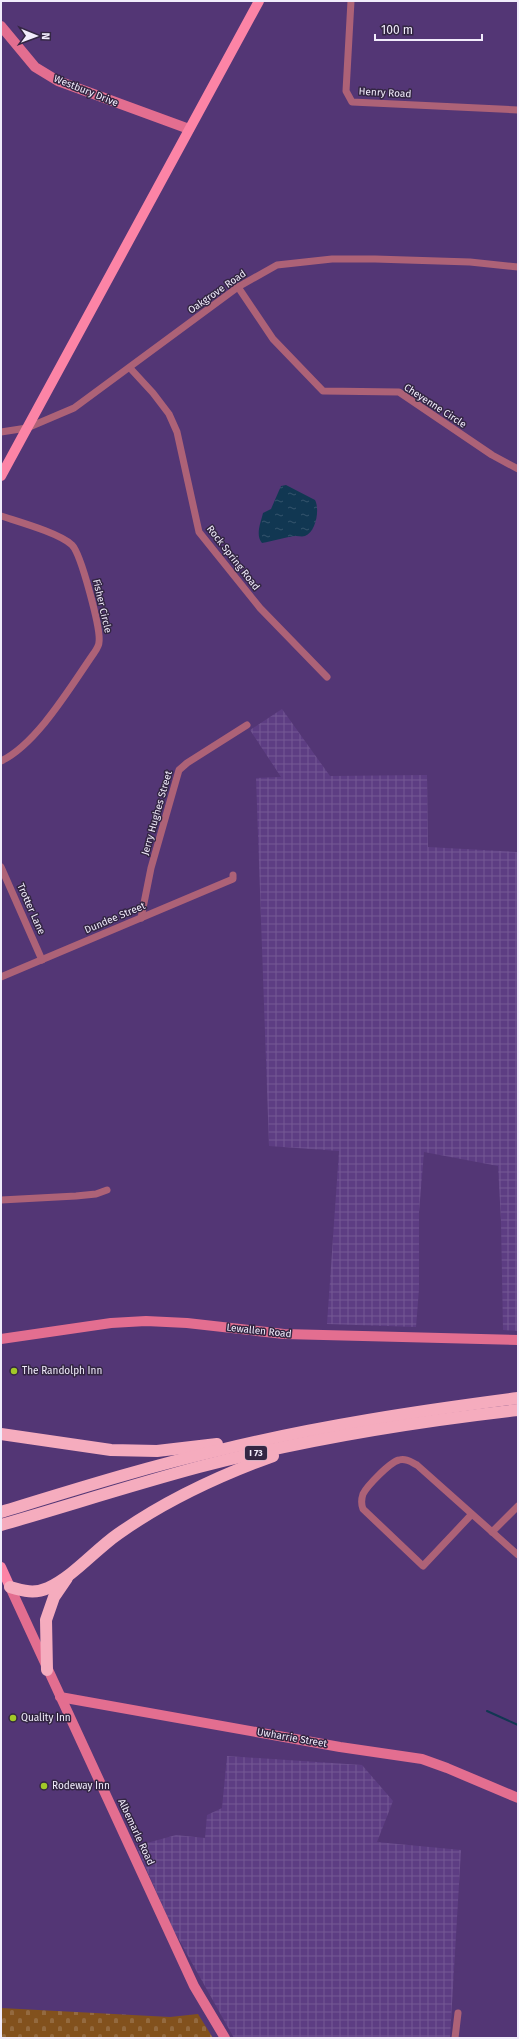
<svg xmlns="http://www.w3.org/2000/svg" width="519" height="2039" font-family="'Fira Sans',sans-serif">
	<defs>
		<pattern id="industrial-grid" width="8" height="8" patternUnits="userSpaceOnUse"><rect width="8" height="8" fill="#5d3d83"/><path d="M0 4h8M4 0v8" fill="none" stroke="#755995"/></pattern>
		<pattern id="cemetery-stones" width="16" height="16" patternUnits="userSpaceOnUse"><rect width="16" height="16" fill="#82511d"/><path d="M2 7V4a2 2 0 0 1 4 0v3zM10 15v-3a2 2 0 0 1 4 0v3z" fill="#946a3f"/></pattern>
		<pattern id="water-ripples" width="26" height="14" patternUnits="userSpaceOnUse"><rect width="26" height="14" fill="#113752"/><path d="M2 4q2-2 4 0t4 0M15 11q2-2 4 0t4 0" fill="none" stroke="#34546c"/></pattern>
	</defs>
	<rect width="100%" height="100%" fill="#533675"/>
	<g fill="url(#industrial-grid)">
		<polygon points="282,709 330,776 427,775 428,847 518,852 518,1331 503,1330 501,1221 498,1166 424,1152 419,1212 419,1289 416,1327 327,1324 339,1151 269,1146 256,778 281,777 250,730"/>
		<polygon points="227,1756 362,1765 393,1801 377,1842 461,1850 450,2038 234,2038 173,1929 136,1846 176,1835 205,1838 207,1815 222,1808"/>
	</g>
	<polygon fill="url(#cemetery-stones)" points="1,2008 170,2017 198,2014 213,2038 1,2038"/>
	<path fill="url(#water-ripples)" d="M286 485 315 500C320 509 316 532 305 536 302 537 299 536 296 536 285 537 273 541 262 543 255 535 261 522 263 513L271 509 281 486Z"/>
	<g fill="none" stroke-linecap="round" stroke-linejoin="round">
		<polyline stroke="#113752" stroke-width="2" points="487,1711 518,1725"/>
		<g stroke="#ad6277" stroke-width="7">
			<polyline points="351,1 346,91 352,102 518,110"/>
			<polyline points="238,287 273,339 323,391 399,392 492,455 518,469"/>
			<polyline points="130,368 153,393 169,414 177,432 199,532 260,608 327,677"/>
			<polyline points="1,432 27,428 74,408 238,287 277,265 332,259 375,259 470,262 518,267"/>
			<path d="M1 516C19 522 59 533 72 545 81 554 101 629 99 642 99 646 96 650 94 653 71 686 37 744 1 761"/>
			<polyline points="1,867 42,960"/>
			<polyline points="141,918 151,868 179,770 187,763 247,725"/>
			<polyline points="1,977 233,879 233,875"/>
			<polyline points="1,1200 76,1196 96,1194 107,1190"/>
			<path d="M472 1514 423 1566 363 1509C361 1504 361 1500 363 1494 367 1486 390 1462 399 1460 406 1458 411 1462 417 1465L518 1555"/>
			<polyline points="492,1532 518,1506"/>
			<polyline points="455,2038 458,2013"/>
		</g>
		<g stroke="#e36e90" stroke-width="10">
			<polyline points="1,26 35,67 58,81 189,129"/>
			<polyline points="1,1339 111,1323 146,1321 187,1323 284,1334 518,1340"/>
			<polyline points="10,1587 194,1986 225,2038"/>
			<polyline points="60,1697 340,1747 422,1759 447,1768 518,1798"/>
		</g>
		<g stroke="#fc84a6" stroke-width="10">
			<polyline points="1,476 259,1"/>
			<polyline points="1,1567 10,1587"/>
		</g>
		<g stroke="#f5acbe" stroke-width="12">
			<polyline points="1,1434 111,1450 157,1451 217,1444"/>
			<path d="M1 1512C73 1490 146 1467 220 1450 318 1426 418 1411 518 1398"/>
			<path d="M1 1525C67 1506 132 1485 199 1467 302 1440 412 1422 518 1410"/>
			<path d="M10 1587C23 1591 35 1594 48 1588 74 1576 95 1550 118 1534 166 1500 218 1476 273 1456"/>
			<polyline points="47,1670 46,1620 54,1597 67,1578"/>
		</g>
	</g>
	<g fill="#a2c928" stroke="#332643" stroke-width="1.5">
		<circle cx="14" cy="1371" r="4"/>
		<circle cx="13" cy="1718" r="4"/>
		<circle cx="44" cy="1786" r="4"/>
	</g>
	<g text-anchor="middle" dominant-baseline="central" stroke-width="3" stroke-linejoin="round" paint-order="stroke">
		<rect fill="#332643" stroke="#b8b1c4" stroke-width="1" x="245" y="1446" width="22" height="14" rx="3"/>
		<g font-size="9" font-weight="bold" fill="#f1ecfb">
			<text x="256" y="1453">I 73</text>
		</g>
		<g font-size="10" fill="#f1ecfb" stroke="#332643">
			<text transform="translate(86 91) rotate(22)">Westbury Drive</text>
			<text transform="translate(385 93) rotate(3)">Henry Road</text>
			<text transform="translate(217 292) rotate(-35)">Oakgrove Road</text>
			<text transform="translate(435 406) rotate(33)">Cheyenne Circle</text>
			<text transform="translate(233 558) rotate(52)">Rock Spring Road</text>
			<text transform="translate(102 606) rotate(77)">Fisher Circle</text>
			<text transform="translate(157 813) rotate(-74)">Jerry Hughes Street</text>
			<text transform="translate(31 909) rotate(66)">Trotter Lane</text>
			<text transform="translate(115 918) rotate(-23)">Dundee Street</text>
			<text transform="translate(259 1331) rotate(6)">Lewallen Road</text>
			<text transform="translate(292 1738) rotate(10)">Uwharrie Street</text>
			<text transform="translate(136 1832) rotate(65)">Albemarle Road</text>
		</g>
		<g font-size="10" fill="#f1ecfb" stroke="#332643" text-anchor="start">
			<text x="22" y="1371">The Randolph Inn</text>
			<text x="21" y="1718">Quality Inn</text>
			<text x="52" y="1786">Rodeway Inn</text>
		</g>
	</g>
	<rect width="519" height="2039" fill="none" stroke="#f1ecfb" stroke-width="4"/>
	<g transform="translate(36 36) rotate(91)" stroke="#332643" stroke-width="3" paint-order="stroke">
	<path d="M0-3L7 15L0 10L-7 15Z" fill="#f1ecfb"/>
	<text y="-6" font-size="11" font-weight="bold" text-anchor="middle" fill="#f1ecfb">N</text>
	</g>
	<path d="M375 34v6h107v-6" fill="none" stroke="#f1ecfb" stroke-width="2"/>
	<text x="381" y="34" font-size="12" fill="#f1ecfb" stroke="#332643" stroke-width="3" paint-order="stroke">100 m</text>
</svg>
